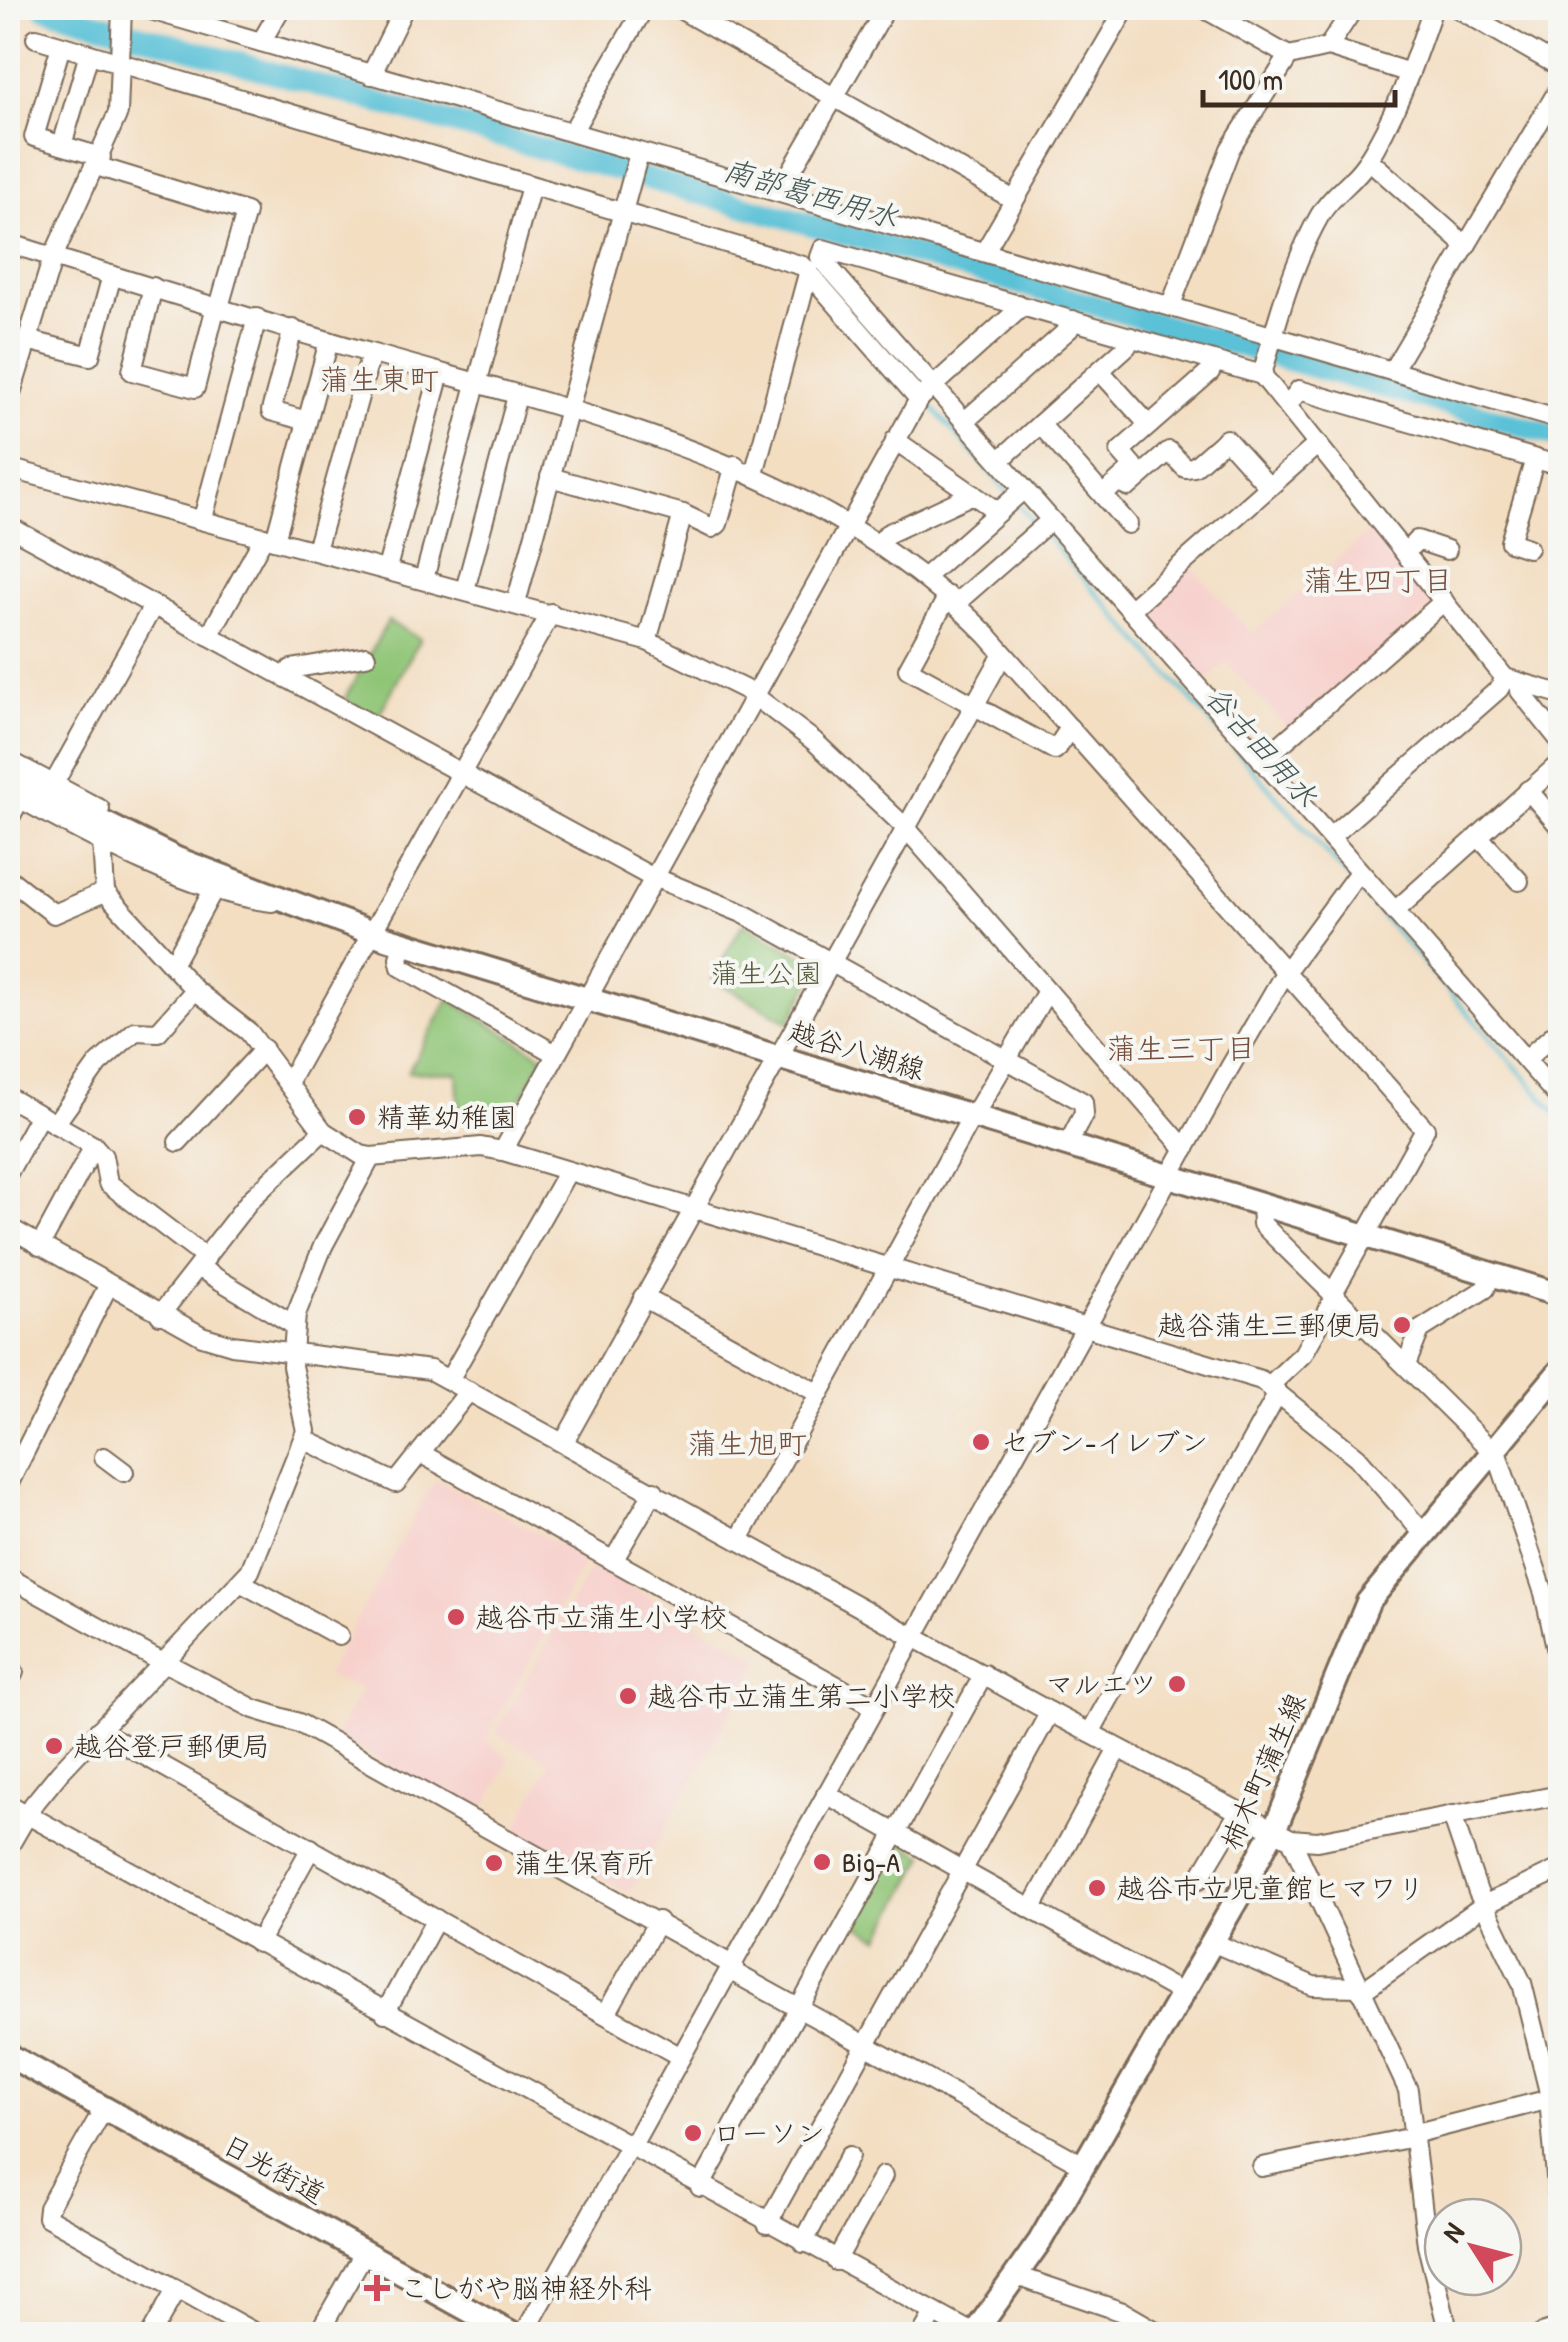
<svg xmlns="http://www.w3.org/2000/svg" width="1568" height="2342" font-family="'Patrick Hand','Klee One',sans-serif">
	<rect width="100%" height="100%" fill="#f6f6f2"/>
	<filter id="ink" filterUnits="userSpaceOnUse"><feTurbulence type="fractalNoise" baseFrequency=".01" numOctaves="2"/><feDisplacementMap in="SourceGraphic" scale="20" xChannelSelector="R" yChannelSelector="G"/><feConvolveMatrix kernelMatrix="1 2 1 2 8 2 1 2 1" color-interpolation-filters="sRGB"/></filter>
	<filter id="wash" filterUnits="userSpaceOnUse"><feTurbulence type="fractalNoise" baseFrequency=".0048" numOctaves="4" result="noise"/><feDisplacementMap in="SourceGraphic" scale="40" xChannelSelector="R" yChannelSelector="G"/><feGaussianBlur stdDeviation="2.25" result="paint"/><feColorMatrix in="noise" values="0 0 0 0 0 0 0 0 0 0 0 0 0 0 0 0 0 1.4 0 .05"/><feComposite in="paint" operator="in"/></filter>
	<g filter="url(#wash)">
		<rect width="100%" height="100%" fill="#f3dec2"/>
		<g fill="#f7d0cc">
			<polygon points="1375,527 1433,599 1431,608 1289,730 1227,663 1203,683 1140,611 1191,566 1252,634"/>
			<polygon points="435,1479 586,1559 485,1740 510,1759 481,1815 335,1737 362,1690 326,1675"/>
			<polygon points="592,1566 761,1659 629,1893 515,1831 550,1762 495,1733"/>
		</g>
		<g fill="#8ec475" stroke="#64774a" stroke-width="2.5">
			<polygon points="388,621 420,639 377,718 344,700"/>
			<polygon points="743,923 820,966 789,1022 712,979"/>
			<polygon points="449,999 544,1057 511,1116 459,1111 457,1073 408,1072"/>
			<polygon points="900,1842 925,1856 880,1938 852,1922"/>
		</g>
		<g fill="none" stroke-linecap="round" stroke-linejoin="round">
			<g stroke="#5ac1d7" stroke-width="4">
				<polyline points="930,405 1010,495"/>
				<polyline points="1016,502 1036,525"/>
				<polyline points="1046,536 1348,877"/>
				<polyline points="1357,888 1560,1117"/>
			</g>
			<polyline stroke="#5ac1d7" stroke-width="22" points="45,8 1560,437"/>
		</g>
	</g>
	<g filter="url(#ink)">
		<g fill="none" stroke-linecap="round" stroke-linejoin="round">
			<g stroke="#7b6957" stroke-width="22">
				<g id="minor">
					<polyline points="144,8 1560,420"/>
					<polyline points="678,8 1014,200"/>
					<polyline points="1203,8 1289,56"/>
					<path d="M1433 8C1414 62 1397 114 1366 163 1353 183 1332 194 1320 215 1292 264 1277 321 1262 375L1505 678 1560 694"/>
					<polyline points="1457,8 1560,67"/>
					<polyline points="36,38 803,266 919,399"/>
					<polyline points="261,42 281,8"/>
					<polyline points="61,46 34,137 101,157"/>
					<polyline points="1328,47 1410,73"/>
					<polyline points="371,75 404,8"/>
					<polyline points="572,132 644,8"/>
					<polyline points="62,145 89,54"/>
					<polyline points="1368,159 1466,246"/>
					<polyline points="96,166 246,212 219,307"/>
					<polyline points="779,192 886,8"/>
					<path d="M8 243C130 281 253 320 377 355 597 418 821 465 987 635L1425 1129 1333 1293"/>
					<polyline points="985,251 1126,8"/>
					<polyline points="153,287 132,371 195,388 216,306"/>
					<polyline points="1171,305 1230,149 1289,56 1328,47 1354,8"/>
					<polyline points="293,329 271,411 307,421"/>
					<polyline points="27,340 90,356 112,275"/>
					<polyline points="1100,371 1149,425"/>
					<polyline points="1392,371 1560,87"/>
					<polyline points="1262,375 823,249 820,257 1560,1099"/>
					<polyline points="477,384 531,186"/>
					<polyline points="8,403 53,257 118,113 122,8"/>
					<polyline points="1288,405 1299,390 1560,466"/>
					<polyline points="965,421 1069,329 1073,320"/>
					<polyline points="1040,424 1128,524"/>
					<polyline points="895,440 998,512"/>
					<polyline points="1000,460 1127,346 1131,337"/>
					<polyline points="8,468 647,641 748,691 814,741 906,828 1185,1149"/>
					<polyline points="754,474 809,270"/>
					<polyline points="550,477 683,514 712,528 718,524 735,465"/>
					<polyline points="1121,480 1128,487 1169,451 1185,468 1194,467 1226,439 1269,487"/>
					<polyline points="1103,495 1134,467 1120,451 1210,372 1215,362"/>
					<polyline points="203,518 257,318"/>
					<polyline points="8,526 646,874 742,913 1083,1102 1084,1113 1067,1146"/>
					<polyline points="275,540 329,341"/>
					<polyline points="879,544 887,534 973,494"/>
					<polyline points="1528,548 1510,542 1535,459"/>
					<polyline points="316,550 371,354"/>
					<polyline points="1405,553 1417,540 1447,550"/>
					<polyline points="387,568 440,373"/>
					<polyline points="925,577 1024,489"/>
					<polyline points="424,579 476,384"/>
					<polyline points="465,590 517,396"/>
					<polyline points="948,596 908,669 1055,750 1070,728"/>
					<polyline points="516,603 639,153"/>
					<polyline points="956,603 1051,520"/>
					<polyline points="1130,610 1318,444"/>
					<polyline points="209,636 264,537"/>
					<polyline points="647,641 683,514"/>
					<polyline points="286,678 291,669 366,656"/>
					<polyline points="1521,683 1520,691 1560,741"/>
					<polyline points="8,760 100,809"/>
					<polyline points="1262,761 1444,601"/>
					<polyline points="53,785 153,606"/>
					<polyline points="1528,790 1559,826"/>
					<path d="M8 792C83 833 187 892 272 902"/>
					<polyline points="8,821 20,799"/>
					<polyline points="1478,836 1519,881"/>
					<polyline points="1330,837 1499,689 1505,678"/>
					<polyline points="102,841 105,892 195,990 249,1032 323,1131 361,1155 371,1157 481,1147 503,1151 1261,1380 1357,1457 1423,1533"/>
					<polyline points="8,878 54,914 105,892"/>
					<polyline points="1395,911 1560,763"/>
					<polyline points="404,944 399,958 401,967 554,1053"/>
					<polyline points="172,965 220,878"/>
					<polyline points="1526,1059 1560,1029"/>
					<polyline points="289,1081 551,613"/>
					<polyline points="8,1097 94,1146 103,1156 108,1183 206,1258"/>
					<polyline points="973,1117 1047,991"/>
					<polyline points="55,1124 98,1064 135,1031 158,1032 195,990"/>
					<polyline points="178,1142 264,1049"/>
					<polyline points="503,1151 919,399 1016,312 1018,304"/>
					<polyline points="8,1173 40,1115"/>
					<polyline points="1261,1205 1262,1224 1498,1457 1544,1593 1560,1665"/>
					<polyline points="8,1227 202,1336 232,1345 430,1370 1050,1712 1291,1839 1317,1841 1560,1795"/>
					<polyline points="40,1246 94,1146"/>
					<polyline points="198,1267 294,1325"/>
					<polyline points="643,1297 818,1393"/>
					<polyline points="160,1315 250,1200 323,1131"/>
					<polyline points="1406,1365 1420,1330 1485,1289 1492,1274"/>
					<polyline points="449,1380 568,1171"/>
					<polyline points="1269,1386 1303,1354 1336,1295"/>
					<polyline points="303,1439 396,1483 469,1391"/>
					<polyline points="564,1442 1003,654"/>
					<polyline points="420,1453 875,1707"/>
					<polyline points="104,1457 124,1472"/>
					<polyline points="8,1485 108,1286"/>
					<polyline points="740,1538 972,1116"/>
					<polyline points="613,1561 654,1491"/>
					<polyline points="8,1577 165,1664"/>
					<polyline points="242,1583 339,1636"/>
					<polyline points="166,1663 254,1709 299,1723 734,1966"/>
					<polyline points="8,1669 14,1672 8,1684"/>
					<polyline points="99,1730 681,2057"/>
					<polyline points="1090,1733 1278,1393"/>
					<polyline points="826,1794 1183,1994"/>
					<polyline points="8,1804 974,2334"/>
					<polyline points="1452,1815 1478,1892 1522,1983 1548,2088 1560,2221"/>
					<polyline points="1291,1839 1408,2090 1427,2245 1449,2334"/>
					<polyline points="8,1848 33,1805 60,1772 250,1571 306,1431 292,1366 296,1314 323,1246 371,1157"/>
					<polyline points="1199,1879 1238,1814"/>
					<polyline points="1032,1908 1118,1749"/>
					<polyline points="1212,1942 1313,1986 1359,1987"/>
					<polyline points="258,1943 311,1848"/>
					<polyline points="731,1971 1083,2165"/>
					<polyline points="1361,1992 1484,1905 1560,1869"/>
					<polyline points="385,2013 436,1919"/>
					<polyline points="606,2014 658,1921"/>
					<polyline points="104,2108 48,2208 47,2217 257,2334"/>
					<polyline points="1413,2134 1550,2099"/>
					<polyline points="630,2149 1230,1067 1286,971 1359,872"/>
					<polyline points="1262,2167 1414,2137"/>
					<polyline points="700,2187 984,1674"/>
					<polyline points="767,2224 1050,1712"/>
					<polyline points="803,2243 849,2156"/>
					<polyline points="836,2261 883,2176"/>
					<polyline points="1017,2276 1123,2312 1161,2334"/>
					<polyline points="151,2334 176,2290"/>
					<polyline points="318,2334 364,2253"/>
					<polyline points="524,2334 628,2148"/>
					<polyline points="922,2334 934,2313"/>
					<polyline points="1424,2334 1448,2330"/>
					<polyline points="1542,2334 1560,2328"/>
				</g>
			</g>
			<g stroke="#7b6957" stroke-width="28">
				<g id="major">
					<polyline points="8,776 177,859 383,937 1560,1295"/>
					<polyline points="8,2055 512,2334"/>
					<polyline points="974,2334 1040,2241 1238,1897 1279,1819 1368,1602 1560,1371"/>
				</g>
			</g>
			<use href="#minor" stroke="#fff" stroke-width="18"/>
			<use href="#major" stroke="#fff" stroke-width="22"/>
		</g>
	</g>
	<g fill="#d1495b" stroke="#f6f6f2" stroke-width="4">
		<circle cx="357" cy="1117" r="10"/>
		<circle cx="1402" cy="1325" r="10"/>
		<circle cx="981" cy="1442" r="10"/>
		<circle cx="456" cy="1617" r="10"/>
		<circle cx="1177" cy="1684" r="10"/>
		<circle cx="628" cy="1696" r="10"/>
		<circle cx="54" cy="1746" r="10"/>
		<circle cx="822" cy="1862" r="10"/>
		<circle cx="494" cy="1863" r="10"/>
		<circle cx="1097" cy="1888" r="10"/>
		<circle cx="693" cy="2133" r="10"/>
		<path d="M372 2273h10v10h10v10h-10v10h-10v-10h-10v-10h10z"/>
	</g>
	<g text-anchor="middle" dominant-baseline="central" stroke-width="8" stroke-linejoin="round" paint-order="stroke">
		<g font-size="28" fill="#545838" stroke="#f6f6f2">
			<text x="766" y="973">蒲生公園</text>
		</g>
		<g font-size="28" fill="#3b2a1e" stroke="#f6f6f2">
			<text transform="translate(857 1050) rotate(17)">越谷八潮線</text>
			<text transform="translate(1263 1771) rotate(-66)">柿木町蒲生線</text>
			<text transform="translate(274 2169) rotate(29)">日光街道</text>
		</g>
		<g font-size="28" fill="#3b2a1e" stroke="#f6f6f2" text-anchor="start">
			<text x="377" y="1117">精華幼稚園</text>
			<text x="1382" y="1325" text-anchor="end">越谷蒲生三郵便局</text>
			<text x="1001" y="1442">セブン-イレブン</text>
			<text x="476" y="1617">越谷市立蒲生小学校</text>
			<text x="1157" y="1684" text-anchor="end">マルエツ</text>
			<text x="648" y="1696">越谷市立蒲生第二小学校</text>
			<text x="74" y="1746">越谷登戸郵便局</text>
			<text x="842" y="1862">Big-A</text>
			<text x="514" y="1863">蒲生保育所</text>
			<text x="1117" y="1888">越谷市立児童館ヒマワリ</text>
			<text x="713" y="2133">ローソン</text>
			<text x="400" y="2288">こしがや脳神経外科</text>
		</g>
		<g font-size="30" font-style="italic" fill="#445756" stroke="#f6f6f2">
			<text transform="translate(811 193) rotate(16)">南部葛西用水</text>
			<text transform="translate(1262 746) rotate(48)">谷古田用水</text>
		</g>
		<g font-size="30" fill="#764e3d" stroke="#f6f6f2">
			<text x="379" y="379">蒲生東町</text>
			<text x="1378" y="580">蒲生四丁目</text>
			<text x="1181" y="1048">蒲生三丁目</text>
			<text x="747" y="1443">蒲生旭町</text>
		</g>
	</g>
	<rect width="1568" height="2342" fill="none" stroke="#f6f6f2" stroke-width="40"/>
	<g transform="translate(1473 2247) rotate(306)"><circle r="48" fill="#f6f6f2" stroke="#aba49d" stroke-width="2.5"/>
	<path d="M0-8L18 38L0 25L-18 38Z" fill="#d1495b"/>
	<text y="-15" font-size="28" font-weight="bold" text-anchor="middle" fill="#3b2a1e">N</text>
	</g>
	<path d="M1203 90v15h192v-15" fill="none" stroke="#3b2a1e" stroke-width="5"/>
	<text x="1218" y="90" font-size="30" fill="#3b2a1e" stroke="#f6f6f2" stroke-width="8" paint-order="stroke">100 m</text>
</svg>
